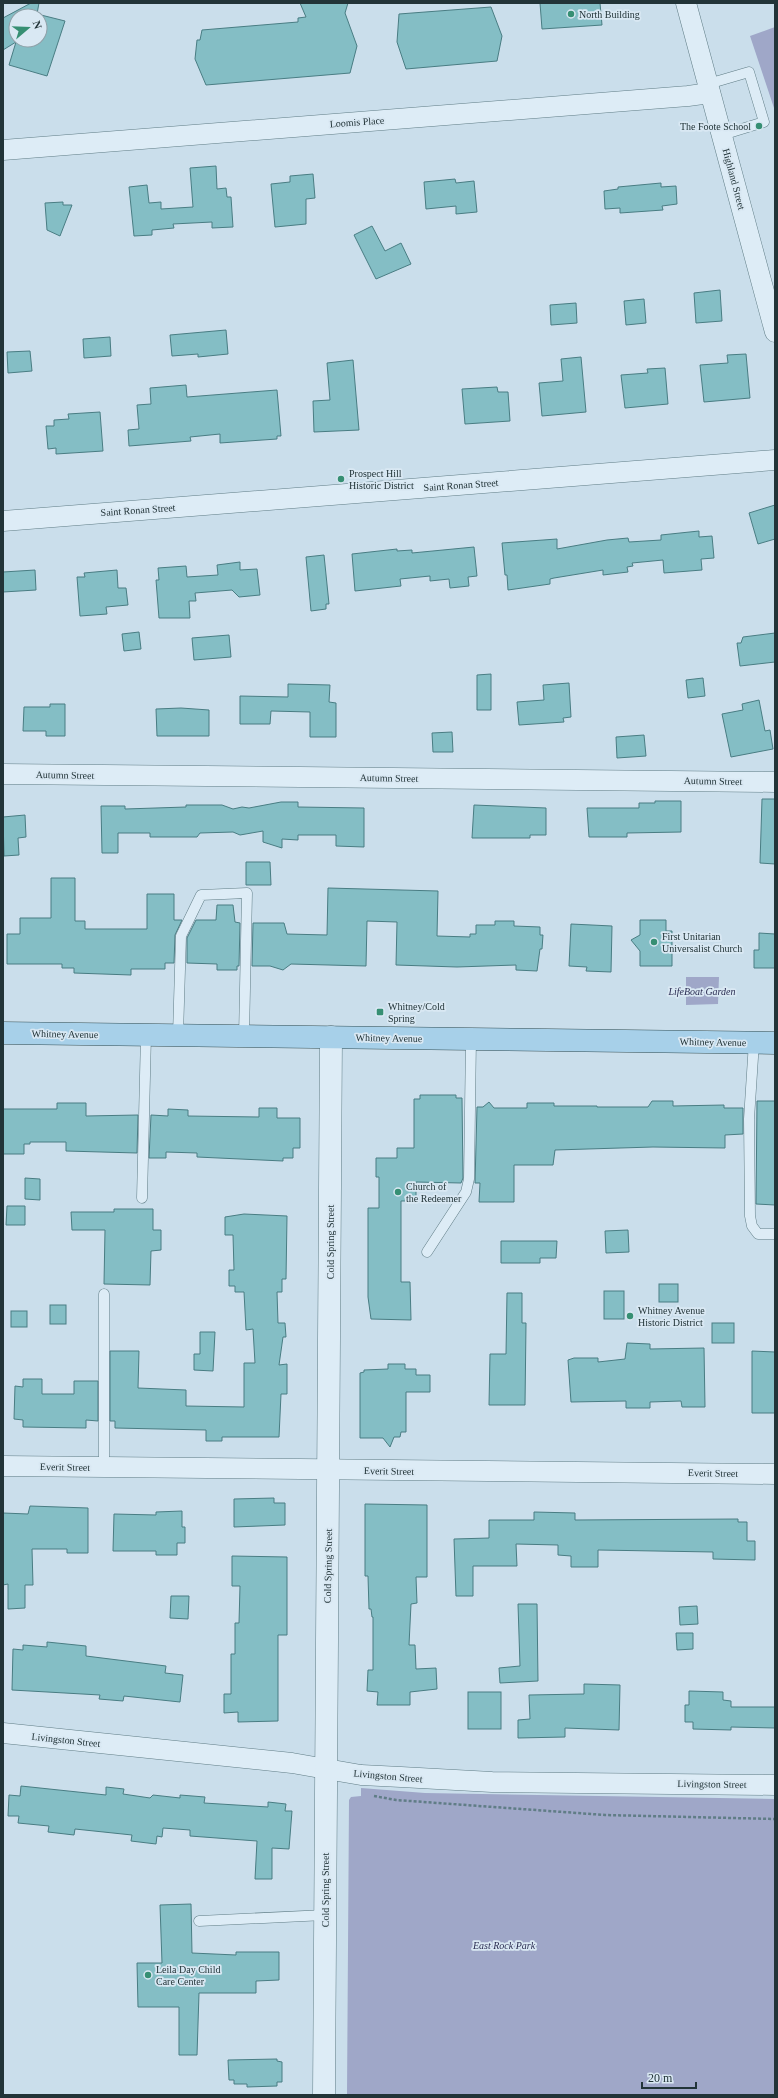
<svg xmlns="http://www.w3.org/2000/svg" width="778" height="2098" font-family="'Times New Roman',serif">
	<rect width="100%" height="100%" fill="#cadeeb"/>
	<g fill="#9fa7c8">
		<polygon points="775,27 775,111 750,36"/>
		<polygon points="686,977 719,977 718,1004 686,1005"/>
		<polygon points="361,1788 425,1793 775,1799 775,2095 347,2095 349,1800 351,1797 361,1796"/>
	</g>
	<g fill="#84bec5" stroke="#497d83" fill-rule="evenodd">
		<path d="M31 3H39L37 14 65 21 47 76 9 65 16 42 3 50V18ZM16 16H40V40H16Z"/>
		<polygon points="300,3 348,3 345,13 357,46 350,73 206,85 195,59 197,40 200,40 202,30 298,22 298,18 306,17"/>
		<polygon points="540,3 600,3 602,25 542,29"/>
		<polygon points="491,7 502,36 497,61 406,69 397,42 399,14"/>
		<polygon points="216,166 217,189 226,188 227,197 231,197 233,227 212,228 212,222 173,224 174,228 152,230 152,235 134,236 129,187 147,185 149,203 161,202 161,209 193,207 190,168"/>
		<polygon points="313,174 315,198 306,199 306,224 275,227 271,184 290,182 290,176"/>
		<polygon points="455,179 456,183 474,181 477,212 456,214 456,206 426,209 424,182"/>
		<polygon points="661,183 661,187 676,186 677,204 662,206 663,210 620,213 620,208 605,209 604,191 618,189 618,187"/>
		<polygon points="63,202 63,205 72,205 60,236 47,230 45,203"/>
		<polygon points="372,226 385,251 401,243 411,264 376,279 354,235"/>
		<polygon points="720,290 722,321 696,323 694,293"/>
		<polygon points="644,299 646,323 626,325 624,301"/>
		<polygon points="576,303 577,323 551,325 550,305"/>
		<polygon points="226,330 228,354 198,357 198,354 172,356 170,335"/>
		<polygon points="110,337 111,356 84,358 83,339"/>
		<polygon points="30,351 32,371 8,373 7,352"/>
		<polygon points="746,354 750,398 704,402 700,365 728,363 727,355"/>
		<polygon points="581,357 586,412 542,416 539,383 563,381 561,359"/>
		<polygon points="353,360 359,430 314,432 313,401 330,400 327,363"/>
		<polygon points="665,368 668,404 625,408 621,375 648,373 647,369"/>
		<polygon points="186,385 187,397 277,390 281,436 277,436 277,439 220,443 220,434 190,437 191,441 129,446 128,430 139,429 137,405 151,404 150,388"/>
		<polygon points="497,387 498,392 508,392 510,421 465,424 462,389"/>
		<polygon points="100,412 103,451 56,454 56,448 48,449 46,426 54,426 54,420 69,419 68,414"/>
		<polygon points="775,505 775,539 758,544 749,513"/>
		<polygon points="699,531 699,537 712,536 714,558 701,559 702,570 664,573 663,560 632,563 633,566 627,567 628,572 603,575 603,570 554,578 550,579 550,584 508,590 507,575 505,575 502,543 557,539 557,549 607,540 628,538 629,542 661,540 661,535"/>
		<polygon points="474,547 477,576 468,577 469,586 450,588 449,579 430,581 430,576 400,579 401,586 355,591 352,554 397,549 397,551 412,550 412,553"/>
		<polygon points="324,555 329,604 326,604 326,609 311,611 306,557"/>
		<polygon points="240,562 240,570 257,569 260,595 239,597 232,590 195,593 196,601 189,601 190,618 159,618 156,580 159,580 158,568 186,566 187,577 218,575 217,565"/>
		<polygon points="35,570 36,590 3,592 3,572"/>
		<polygon points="117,570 118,588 126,588 128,605 106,607 107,614 80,616 77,577 85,577 84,573"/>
		<polygon points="139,632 141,649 124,651 122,634"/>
		<polygon points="775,633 775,662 740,666 737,643 741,643 743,637"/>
		<polygon points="229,635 231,657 194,660 192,638"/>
		<polygon points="491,674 491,710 477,710 477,675"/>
		<polygon points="703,678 705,696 688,698 686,680"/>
		<polygon points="569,683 571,717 563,718 564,722 519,725 517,702 544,700 543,685"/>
		<polygon points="288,684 330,685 329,702 336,703 336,737 310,737 310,712 271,711 270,724 240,724 240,696 288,697"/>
		<polygon points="759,700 765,731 770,730 773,749 731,757 722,714 743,710 742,704"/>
		<polygon points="50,704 65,704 65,736 46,736 46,731 23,731 24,707 50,707"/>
		<polygon points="181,708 209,710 209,736 157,736 156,709"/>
		<polygon points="452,732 453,752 433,752 432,733"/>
		<polygon points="644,735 646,756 617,758 616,737"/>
		<polygon points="762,799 775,799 775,864 760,863"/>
		<polygon points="655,801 681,801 681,832 627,833 627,837 589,837 587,808 639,808 639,803 655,803"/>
		<polygon points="281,802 298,802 298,807 364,808 364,847 336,846 336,835 298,835 298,840 282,839 282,848 263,842 263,831 240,835 233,832 200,833 197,837 150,837 150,833 118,833 118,853 102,853 101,806 125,806 125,809 186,807 186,805 222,805 233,809 242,807 249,808"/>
		<polygon points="474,805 546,808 546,835 530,835 530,838 472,838"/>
		<polygon points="25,815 26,837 18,838 19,855 4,856 3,817"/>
		<polygon points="246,862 270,862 271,885 246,885"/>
		<polygon points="51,878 75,878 75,921 85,921 85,929 147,929 147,894 174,894 174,920 182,920 175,935 174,963 165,963 165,969 131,969 131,975 74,973 74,968 62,968 62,964 7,964 7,934 20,934 20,918 51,918"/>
		<polygon points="328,888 438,891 437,936 470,937 470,934 476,934 476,925 495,925 495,921 514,921 514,926 540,927 540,935 543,935 542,949 540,949 537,971 516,970 516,965 457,967 396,965 397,922 367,921 366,966 291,964 283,970 270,966 252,966 253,923 284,923 287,934 327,935"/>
		<polygon points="217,905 233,905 235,922 240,923 239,966 237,966 237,970 217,970 217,964 187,963 187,938 196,920 216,920"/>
		<polygon points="640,920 666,920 666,931 672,931 672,966 640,966 640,951 631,940 640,935"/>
		<polygon points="571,924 612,926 611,972 586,971 587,967 569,966"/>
		<polygon points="759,933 775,934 775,968 754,968 754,950 759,950"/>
		<polygon points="420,1095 456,1095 456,1098 462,1098 463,1178 461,1183 416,1182 416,1201 401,1201 401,1282 410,1282 411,1320 371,1319 368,1297 368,1208 379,1208 379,1177 376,1177 376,1158 397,1158 397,1148 414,1148 414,1099 420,1099"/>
		<polygon points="652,1101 673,1101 673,1106 724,1105 724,1108 743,1108 743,1134 725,1135 725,1148 653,1147 555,1150 553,1165 514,1165 514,1202 479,1202 480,1183 475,1183 477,1107 483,1107 489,1102 494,1108 527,1108 527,1103 554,1103 554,1106 597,1106 597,1107 648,1107"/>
		<polygon points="757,1101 775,1101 775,1205 756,1204"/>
		<polygon points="57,1103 86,1103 86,1116 138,1115 137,1153 66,1151 66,1142 30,1142 30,1144 24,1144 24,1154 3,1154 3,1109 57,1109"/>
		<polygon points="259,1108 277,1108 277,1118 300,1118 300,1148 293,1148 293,1158 283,1158 283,1161 197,1157 197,1153 166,1152 166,1158 149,1158 151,1115 168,1116 168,1109 188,1110 188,1116 259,1117"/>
		<polygon points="25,1178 40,1179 40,1200 25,1199"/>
		<polygon points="7,1206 25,1206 25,1225 6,1225"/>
		<polygon points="114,1209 153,1209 153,1230 161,1230 161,1250 151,1251 150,1285 104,1284 105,1230 72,1230 71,1212 114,1212"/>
		<polygon points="244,1214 287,1216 286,1279 282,1279 282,1292 277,1292 278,1323 285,1323 286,1337 283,1337 279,1365 287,1364 287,1394 281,1394 279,1437 222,1437 222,1441 206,1441 206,1430 115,1428 115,1421 110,1421 110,1351 139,1351 138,1388 186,1390 186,1406 244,1407 244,1363 255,1363 253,1329 246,1330 244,1292 235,1292 235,1286 229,1286 229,1270 234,1270 233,1235 225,1235 225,1217"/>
		<polygon points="628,1230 629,1252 606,1253 605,1231"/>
		<polygon points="501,1241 557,1241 556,1258 540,1258 540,1263 501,1263"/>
		<rect x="659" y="1284" width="19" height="18"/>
		<rect x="604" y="1291" width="20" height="28"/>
		<polygon points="507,1293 522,1293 522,1323 526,1323 525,1405 489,1405 490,1354 506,1354"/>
		<rect x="50" y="1305" width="16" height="19"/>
		<rect x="11" y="1311" width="16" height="16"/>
		<rect x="712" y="1323" width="22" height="20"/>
		<polygon points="200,1332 215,1332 213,1371 194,1370 194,1354 200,1354"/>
		<polygon points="627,1343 650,1344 650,1349 704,1348 705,1407 682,1407 681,1401 650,1402 650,1408 626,1408 626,1401 571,1402 568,1360 574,1358 598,1358 598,1362 625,1359"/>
		<polygon points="752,1351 775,1352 775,1413 752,1413"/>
		<polygon points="388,1364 405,1364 405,1369 416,1369 416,1375 430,1375 430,1392 406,1392 406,1432 401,1432 400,1437 394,1437 390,1447 383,1438 360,1438 360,1373 364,1372 364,1370 388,1369"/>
		<polygon points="23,1379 42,1379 42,1394 74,1394 74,1381 98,1381 98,1421 86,1420 86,1428 23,1427 23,1420 14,1419 15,1386 23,1387"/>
		<polygon points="274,1498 274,1503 285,1503 285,1525 234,1527 234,1499"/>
		<polygon points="365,1504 427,1505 427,1577 416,1577 417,1603 411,1604 409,1645 415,1645 416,1669 436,1668 437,1689 410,1692 410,1705 377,1705 378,1692 367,1691 368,1670 373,1670 373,1617 372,1617 371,1609 369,1609 368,1576 365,1576"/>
		<polygon points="30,1506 88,1508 88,1553 67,1553 67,1549 32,1549 33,1585 25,1585 25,1608 8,1609 8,1584 3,1585 3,1513 28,1514"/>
		<polygon points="182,1511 182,1527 185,1527 185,1543 177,1543 177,1555 156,1555 156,1551 113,1551 114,1514 156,1515 156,1512"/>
		<polygon points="534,1512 575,1513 575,1520 738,1519 738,1522 747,1522 747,1541 755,1541 755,1560 713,1559 713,1552 598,1550 598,1567 571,1567 571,1556 558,1555 558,1545 516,1544 517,1566 473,1566 473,1596 456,1596 454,1539 489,1538 489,1520 534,1520"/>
		<polygon points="232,1556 287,1557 287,1635 278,1635 278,1721 238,1722 238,1712 224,1713 224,1694 231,1694 231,1654 235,1654 235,1623 239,1623 240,1586 232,1586"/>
		<polygon points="171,1596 189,1596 188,1619 170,1618"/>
		<polygon points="518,1604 537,1604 538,1681 500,1683 499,1668 520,1666"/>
		<polygon points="697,1606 698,1624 680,1625 679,1607"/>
		<polygon points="676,1633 693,1633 693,1649 677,1650"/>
		<polygon points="47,1642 86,1646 86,1656 166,1666 165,1673 183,1675 180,1702 124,1696 123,1701 99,1699 100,1695 12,1690 13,1649 23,1650 23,1645 47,1647"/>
		<polygon points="584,1684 620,1685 619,1730 565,1728 565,1737 518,1738 518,1720 530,1719 529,1695 584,1694"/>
		<polygon points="689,1691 723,1692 723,1700 731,1701 731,1707 775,1707 775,1728 731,1727 731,1730 693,1729 693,1722 685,1722 685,1705 689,1705"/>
		<rect x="468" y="1692" width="33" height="37"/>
		<polygon points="21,1786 106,1795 106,1787 124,1789 123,1794 150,1798 153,1795 180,1798 180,1795 205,1797 204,1803 268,1807 268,1802 286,1804 285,1811 292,1811 289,1849 272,1848 272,1879 255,1879 257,1841 190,1836 190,1830 163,1828 162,1837 157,1836 156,1844 131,1841 132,1835 75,1829 74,1835 48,1832 49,1826 18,1823 19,1816 8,1816 9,1795 20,1796"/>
		<polygon points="191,1904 192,1953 236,1955 236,1952 279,1952 279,1980 256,1981 256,1993 199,1993 197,2055 179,2055 179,2007 138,2007 137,1963 162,1963 160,1905"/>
		<polygon points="277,2059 277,2061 282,2062 282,2082 277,2082 277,2086 247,2087 247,2084 234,2084 234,2080 229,2080 228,2060"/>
	</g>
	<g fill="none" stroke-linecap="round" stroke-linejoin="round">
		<g stroke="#607d86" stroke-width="11">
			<g id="service">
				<polyline points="708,84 749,72 764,122 722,135"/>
				<polyline points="178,1035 181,936 201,895 247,893 244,1036"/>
				<polyline points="754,1042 749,1119 750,1216 752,1226 758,1234 775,1234"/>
				<polyline points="142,1198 146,1035"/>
				<polyline points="427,1252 466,1192 469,1179 471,1039"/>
				<polyline points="104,1467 104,1294"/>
				<polyline points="199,1921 325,1915"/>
			</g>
		</g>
		<g stroke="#607d86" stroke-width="21">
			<g id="minor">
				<polyline points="686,3 775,332"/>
				<polyline points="3,150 688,96 710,93"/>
				<polyline points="3,521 775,460"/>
				<polyline points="3,774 775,782"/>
				<polyline points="3,1466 775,1474"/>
				<polyline points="3,1733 292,1763 361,1775 401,1777 492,1782 775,1785"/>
			</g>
		</g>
		<g stroke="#607d86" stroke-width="23">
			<polyline id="tertiary" points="324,2095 331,1037"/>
		</g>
		<g stroke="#344f54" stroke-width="23">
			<polyline id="primary" points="3,1033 775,1043"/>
		</g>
		<polyline stroke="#607d86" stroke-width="2.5" stroke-dasharray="3 2" stroke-linecap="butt" points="374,1796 396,1800 605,1815 775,1819"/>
		<use href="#service" stroke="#ddecf6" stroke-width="10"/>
		<use href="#minor" stroke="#ddecf6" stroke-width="20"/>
		<use href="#tertiary" stroke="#ddecf6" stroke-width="22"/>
		<use href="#primary" stroke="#a7d0e9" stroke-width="22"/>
	</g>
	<g fill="#368f73" stroke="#d9e8f3" stroke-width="1.5">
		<circle cx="571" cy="14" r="4"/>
		<circle cx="759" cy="126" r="4"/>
		<circle cx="341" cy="479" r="4"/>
		<circle cx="654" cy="942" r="4"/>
		<rect x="376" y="1008" width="8" height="8" rx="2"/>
		<circle cx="398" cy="1192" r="4"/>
		<circle cx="630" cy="1316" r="4"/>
		<circle cx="148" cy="1975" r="4"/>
	</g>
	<g text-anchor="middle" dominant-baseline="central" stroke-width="3.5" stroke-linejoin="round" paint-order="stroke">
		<g font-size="10" fill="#223438" stroke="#d9e8f3" text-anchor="start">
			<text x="579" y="14">North Building</text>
			<text x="751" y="126" text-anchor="end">The Foote School</text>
			<text x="349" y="473">Prospect Hill<tspan x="349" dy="12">Historic District</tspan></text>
			<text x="662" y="936">First Unitarian<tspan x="662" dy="12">Universalist Church</tspan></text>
			<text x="388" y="1006">Whitney/Cold<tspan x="388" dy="12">Spring</tspan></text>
			<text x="406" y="1186">Church of<tspan x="406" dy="12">the Redeemer</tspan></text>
			<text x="638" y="1310">Whitney Avenue<tspan x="638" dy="12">Historic District</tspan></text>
			<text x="156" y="1969">Leila Day Child<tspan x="156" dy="12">Care Center</tspan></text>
		</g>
		<g font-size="10" fill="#223438" stroke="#d9e8f3">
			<text transform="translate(357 122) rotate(-4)">Loomis Place</text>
			<text transform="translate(734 179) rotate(75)">Highland Street</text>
			<text transform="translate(461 485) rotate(-4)">Saint Ronan Street</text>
			<text transform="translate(138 510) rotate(-4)">Saint Ronan Street</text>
			<text transform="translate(65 775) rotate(1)">Autumn Street</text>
			<text transform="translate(389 778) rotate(1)">Autumn Street</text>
			<text transform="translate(713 781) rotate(1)">Autumn Street</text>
			<text transform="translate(65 1034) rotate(1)">Whitney Avenue</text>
			<text transform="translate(389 1038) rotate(1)">Whitney Avenue</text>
			<text transform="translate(713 1042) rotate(1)">Whitney Avenue</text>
			<text transform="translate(330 1242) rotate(-90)">Cold Spring Street</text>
			<text transform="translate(65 1467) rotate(1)">Everit Street</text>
			<text transform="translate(389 1471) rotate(1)">Everit Street</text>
			<text transform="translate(713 1473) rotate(1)">Everit Street</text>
			<text transform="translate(328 1566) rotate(-89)">Cold Spring Street</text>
			<text transform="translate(66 1740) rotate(6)">Livingston Street</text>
			<text transform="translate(388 1776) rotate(5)">Livingston Street</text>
			<text transform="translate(712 1784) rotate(1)">Livingston Street</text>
			<text transform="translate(325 1890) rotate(-90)">Cold Spring Street</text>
		</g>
		<g font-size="10" font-style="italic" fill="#2b2d52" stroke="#d9e8f3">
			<text x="702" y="991">LifeBoat Garden</text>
			<text x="504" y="1945">East Rock Park</text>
		</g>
	</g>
	<rect width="778" height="2098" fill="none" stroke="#223438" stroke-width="8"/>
	<g transform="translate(28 28) rotate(71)"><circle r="19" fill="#d9e8f3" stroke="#90a0a8"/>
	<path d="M0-3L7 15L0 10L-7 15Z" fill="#368f73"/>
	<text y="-6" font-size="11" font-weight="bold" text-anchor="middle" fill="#223438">N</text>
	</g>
	<path d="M642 2082v6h54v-6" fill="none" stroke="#223438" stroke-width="2"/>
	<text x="648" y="2082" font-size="12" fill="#223438" stroke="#d9e8f3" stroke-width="3" paint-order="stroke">20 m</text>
</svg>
